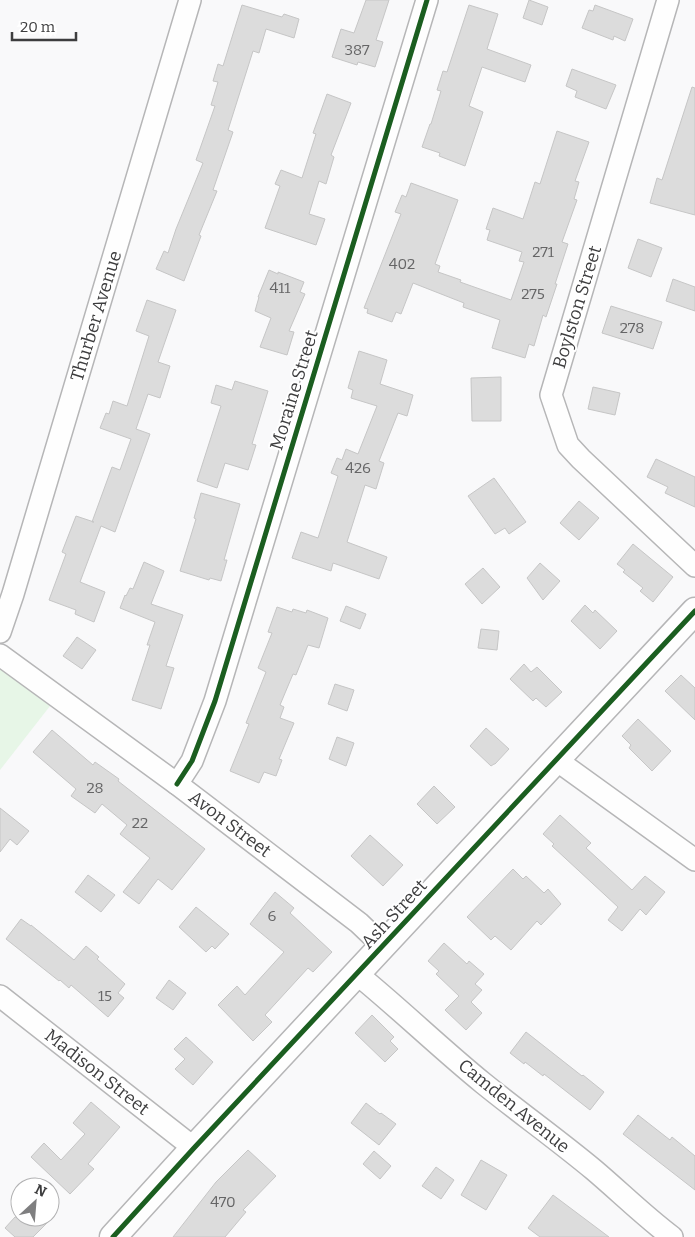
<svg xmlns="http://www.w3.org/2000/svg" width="695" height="1237" font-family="Bitter,serif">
	<rect width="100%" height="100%" fill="#f9f9fa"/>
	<polygon fill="#e7f6e7" points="0,669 50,706 0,770"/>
	<g fill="#dcdcdc" stroke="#c6c6c6">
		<polygon points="366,0 389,0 376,40 383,42 375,67 358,62 357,65 332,57 341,29 354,33"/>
		<polygon points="529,0 548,7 542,25 523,18"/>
		<polygon points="242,5 282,17 284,14 299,19 294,38 266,29 259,53 253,51 228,130 233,132 213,190 217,191 199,235 201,236 184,281 156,269 164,251 168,253 176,229 203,163 196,160 215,106 211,105 218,82 213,81 218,64 223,66"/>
		<polygon points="469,5 498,14 487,49 531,65 525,82 482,67 469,106 483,112 465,166 439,156 440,153 422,147 430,124 431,124 441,91 437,90 443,71 447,72"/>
		<polygon points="595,5 633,19 625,41 614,36 613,40 582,28 589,10 593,11"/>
		<polygon points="572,69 616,85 606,109 575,97 577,91 566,86"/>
		<polygon points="692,87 695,88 695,215 650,203 657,178 662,180"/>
		<polygon points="327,94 351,103 331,155 334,157 326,184 319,181 309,214 325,219 316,245 265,228 280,186 275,184 281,170 302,178 316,134 313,133"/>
		<polygon points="557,131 589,142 575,181 579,182 574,199 577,200 562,242 568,244 555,284 557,284 546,317 543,315 534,346 529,344 525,358 492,348 500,320 463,307 464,303 413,283 401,314 396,312 392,322 367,313 368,309 364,308 401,214 395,212 402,195 406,197 411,183 458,200 435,264 440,266 438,272 461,280 460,282 511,300 524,262 519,261 522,252 487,240 490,230 486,229 493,208 523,219 535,182 540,184"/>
		<polygon points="638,239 662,248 651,277 628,268"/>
		<polygon points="269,270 278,274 278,272 304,282 300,292 305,294 289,331 294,332 287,355 260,347 271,318 255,311 259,297 258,297"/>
		<polygon points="673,279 695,287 695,311 666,301"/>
		<polygon points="147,300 176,310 158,362 170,366 160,398 148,394 136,429 150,434 115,532 101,526 80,582 105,592 94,622 75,614 76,610 49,600 66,554 62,552 76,516 94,522 92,522 112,467 120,470 131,439 100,428 106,413 109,414 113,401 127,406 149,336 136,331"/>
		<polygon points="611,306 662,322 653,349 602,333"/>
		<polygon points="359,351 387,360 380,384 413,395 407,416 398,413 379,461 384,463 376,489 365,485 347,542 387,557 379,579 333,563 331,571 292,558 301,532 318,538 338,476 331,473 337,458 342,460 346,449 358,454 377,406 351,398 353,390 348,388"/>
		<polygon points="501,377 501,421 472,421 471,378"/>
		<polygon points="235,381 268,391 252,444 256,445 248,470 225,463 217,488 197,481 221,406 211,403 216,385 232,390"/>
		<polygon points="593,387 620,393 615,415 588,409"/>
		<polygon points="656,459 695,477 695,507 665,493 668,487 647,477"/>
		<polygon points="494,478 526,522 509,534 505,528 495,534 468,496"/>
		<polygon points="201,493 240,504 224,560 227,560 221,581 210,578 209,580 180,571 196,519 194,518"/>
		<polygon points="579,501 599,518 579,540 560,523"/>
		<polygon points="633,544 673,577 653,602 640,591 643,588 623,572 625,570 617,564"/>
		<polygon points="144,562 164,571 151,604 183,615 166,666 174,668 161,709 132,700 150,645 147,645 155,622 120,608 125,595 126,596 130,588 133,589"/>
		<polygon points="540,563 560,581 543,600 527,578"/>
		<polygon points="483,568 500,587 482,604 465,584"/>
		<polygon points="585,605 593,613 595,610 617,631 600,649 571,621"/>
		<polygon points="346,606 366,614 360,629 340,621"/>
		<polygon points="277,607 292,612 293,609 306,613 307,610 328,618 319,648 308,645 296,675 293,674 280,705 284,707 280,718 294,723 279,759 282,760 276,776 264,772 259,783 230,771 249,724 246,723 266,672 258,668 272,633 268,632"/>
		<polygon points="481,629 499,631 497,650 478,648"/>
		<polygon points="77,637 96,650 82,669 63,656"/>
		<polygon points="524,664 531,672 537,667 562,692 546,707 536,698 533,701 510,679"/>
		<polygon points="681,675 695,688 695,720 665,691"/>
		<polygon points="335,684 354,690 347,711 328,704"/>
		<polygon points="638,719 671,751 652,771 629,748 631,745 622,736"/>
		<polygon points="486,728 509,749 495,764 494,764 491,766 470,746"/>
		<polygon points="52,730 93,765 95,762 119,779 118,781 205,849 172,890 158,879 139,904 123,892 150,858 120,834 127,825 102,804 95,813 71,796 76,789 33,752"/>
		<polygon points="337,737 354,743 346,766 329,759"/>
		<polygon points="434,786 455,807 437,824 417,804"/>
		<polygon points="0,808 29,831 17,845 10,839 0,852"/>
		<polygon points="560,815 591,843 586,848 632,890 645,876 665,892 646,915 640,909 622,931 608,920 618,907 552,846 554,844 543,834"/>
		<polygon points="370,835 403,865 383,886 351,856"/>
		<polygon points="513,869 523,879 526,876 544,893 548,889 561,904 541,925 537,921 511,950 495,936 491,940 467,917"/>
		<polygon points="88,875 115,895 101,912 75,892"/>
		<polygon points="275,892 294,908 290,913 332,952 313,972 308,968 265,1015 272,1022 253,1041 218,1005 237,986 245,995 284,952 250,924"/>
		<polygon points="196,907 229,934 215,949 212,946 206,952 179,927"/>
		<polygon points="21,919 31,926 31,925 74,960 86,946 99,957 97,959 125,984 118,993 124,998 108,1017 71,985 69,988 60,980 59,981 6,939"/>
		<polygon points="444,943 467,964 469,961 484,974 475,984 482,990 471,1002 482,1013 466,1030 445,1010 459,996 436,974 439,971 428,961"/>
		<polygon points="169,980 186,993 173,1010 156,998"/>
		<polygon points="372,1015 394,1037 390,1041 398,1049 385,1062 355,1033"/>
		<polygon points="526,1032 582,1076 583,1075 604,1092 590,1110 544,1074 543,1076 525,1062 524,1064 510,1053"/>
		<polygon points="186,1037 213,1062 193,1085 175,1069 185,1059 174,1049"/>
		<polygon points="91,1102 120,1127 88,1164 94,1169 70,1194 31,1157 44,1143 61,1160 85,1134 73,1123"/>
		<polygon points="366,1103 380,1114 381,1113 396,1124 379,1145 351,1123"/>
		<polygon points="638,1115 670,1140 672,1137 695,1156 695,1190 623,1134"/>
		<polygon points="248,1150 276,1176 243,1210 246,1212 225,1237 173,1237 216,1182"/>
		<polygon points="374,1151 391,1166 380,1179 363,1164"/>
		<polygon points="481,1160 507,1175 486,1210 461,1195"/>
		<polygon points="436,1167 454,1180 441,1199 422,1186"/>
		<polygon points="553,1195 609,1237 540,1237 528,1228"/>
		<polygon points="15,1217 53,1217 33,1237 15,1237 5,1228"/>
	</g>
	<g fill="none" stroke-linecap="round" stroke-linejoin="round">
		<g stroke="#b6b6b7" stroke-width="24">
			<g id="minor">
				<polyline points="668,0 551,395 568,445 581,459 695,566"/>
				<polyline points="0,632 13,594 190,0"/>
				<polyline points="0,655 177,784 359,923 383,946"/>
				<polyline points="555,759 695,860"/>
				<polyline points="177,784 192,761 215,701 427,0"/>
				<path d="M357 974C400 1009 440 1048 483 1083 520 1113 558 1140 594 1170 620 1192 644 1216 672 1237"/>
				<polyline points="0,996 194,1148"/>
			</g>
		</g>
		<g stroke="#b6b6b7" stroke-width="29">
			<polyline id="tertiary" points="113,1237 194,1148 695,611"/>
		</g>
		<use href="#minor" stroke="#fefefe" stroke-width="21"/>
		<use href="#tertiary" stroke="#fefefe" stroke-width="26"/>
		<g stroke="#fff" stroke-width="8">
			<g id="cycleway">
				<polyline points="177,784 192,761 215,701 427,0"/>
				<polyline points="113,1237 194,1148 695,611"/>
			</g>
		</g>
		<use href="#cycleway" stroke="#1b5e20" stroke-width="5"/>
	</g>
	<g text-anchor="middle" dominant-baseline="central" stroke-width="4" stroke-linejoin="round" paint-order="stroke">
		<g font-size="15" fill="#656566">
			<text x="357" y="50">387</text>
			<text x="543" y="252">271</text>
			<text x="402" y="264">402</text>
			<text x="280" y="288">411</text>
			<text x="533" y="294">275</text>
			<text x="632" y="328">278</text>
			<text x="358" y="468">426</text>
			<text x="95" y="788">28</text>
			<text x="140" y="823">22</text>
			<text x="272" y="916">6</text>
			<text x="105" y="996">15</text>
			<text x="223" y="1202">470</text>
		</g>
		<g font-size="18" fill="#3d3d3e" stroke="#fff">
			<text transform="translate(577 307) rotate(-73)">Boylston Street</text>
			<text transform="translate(96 316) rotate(-73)">Thurber Avenue</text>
			<text transform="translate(294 390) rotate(-73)">Moraine Street</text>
			<text transform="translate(230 824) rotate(37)">Avon Street</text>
			<text transform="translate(394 914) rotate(-47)">Ash Street</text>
			<text transform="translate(97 1072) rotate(38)">Madison Street</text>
			<text transform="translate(514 1106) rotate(39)">Camden Avenue</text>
		</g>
	</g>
	<g transform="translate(35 1202) rotate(26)"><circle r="24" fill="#ffffff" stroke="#b1b1b2"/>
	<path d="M0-4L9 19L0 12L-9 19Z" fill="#7f7f80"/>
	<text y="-8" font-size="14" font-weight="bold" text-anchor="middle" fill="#3d3d3e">N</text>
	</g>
	<path d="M12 32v8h64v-8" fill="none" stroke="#3d3d3e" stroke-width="2.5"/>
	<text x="20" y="32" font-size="15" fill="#3d3d3e" stroke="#ffffff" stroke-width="4" paint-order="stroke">20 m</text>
</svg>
